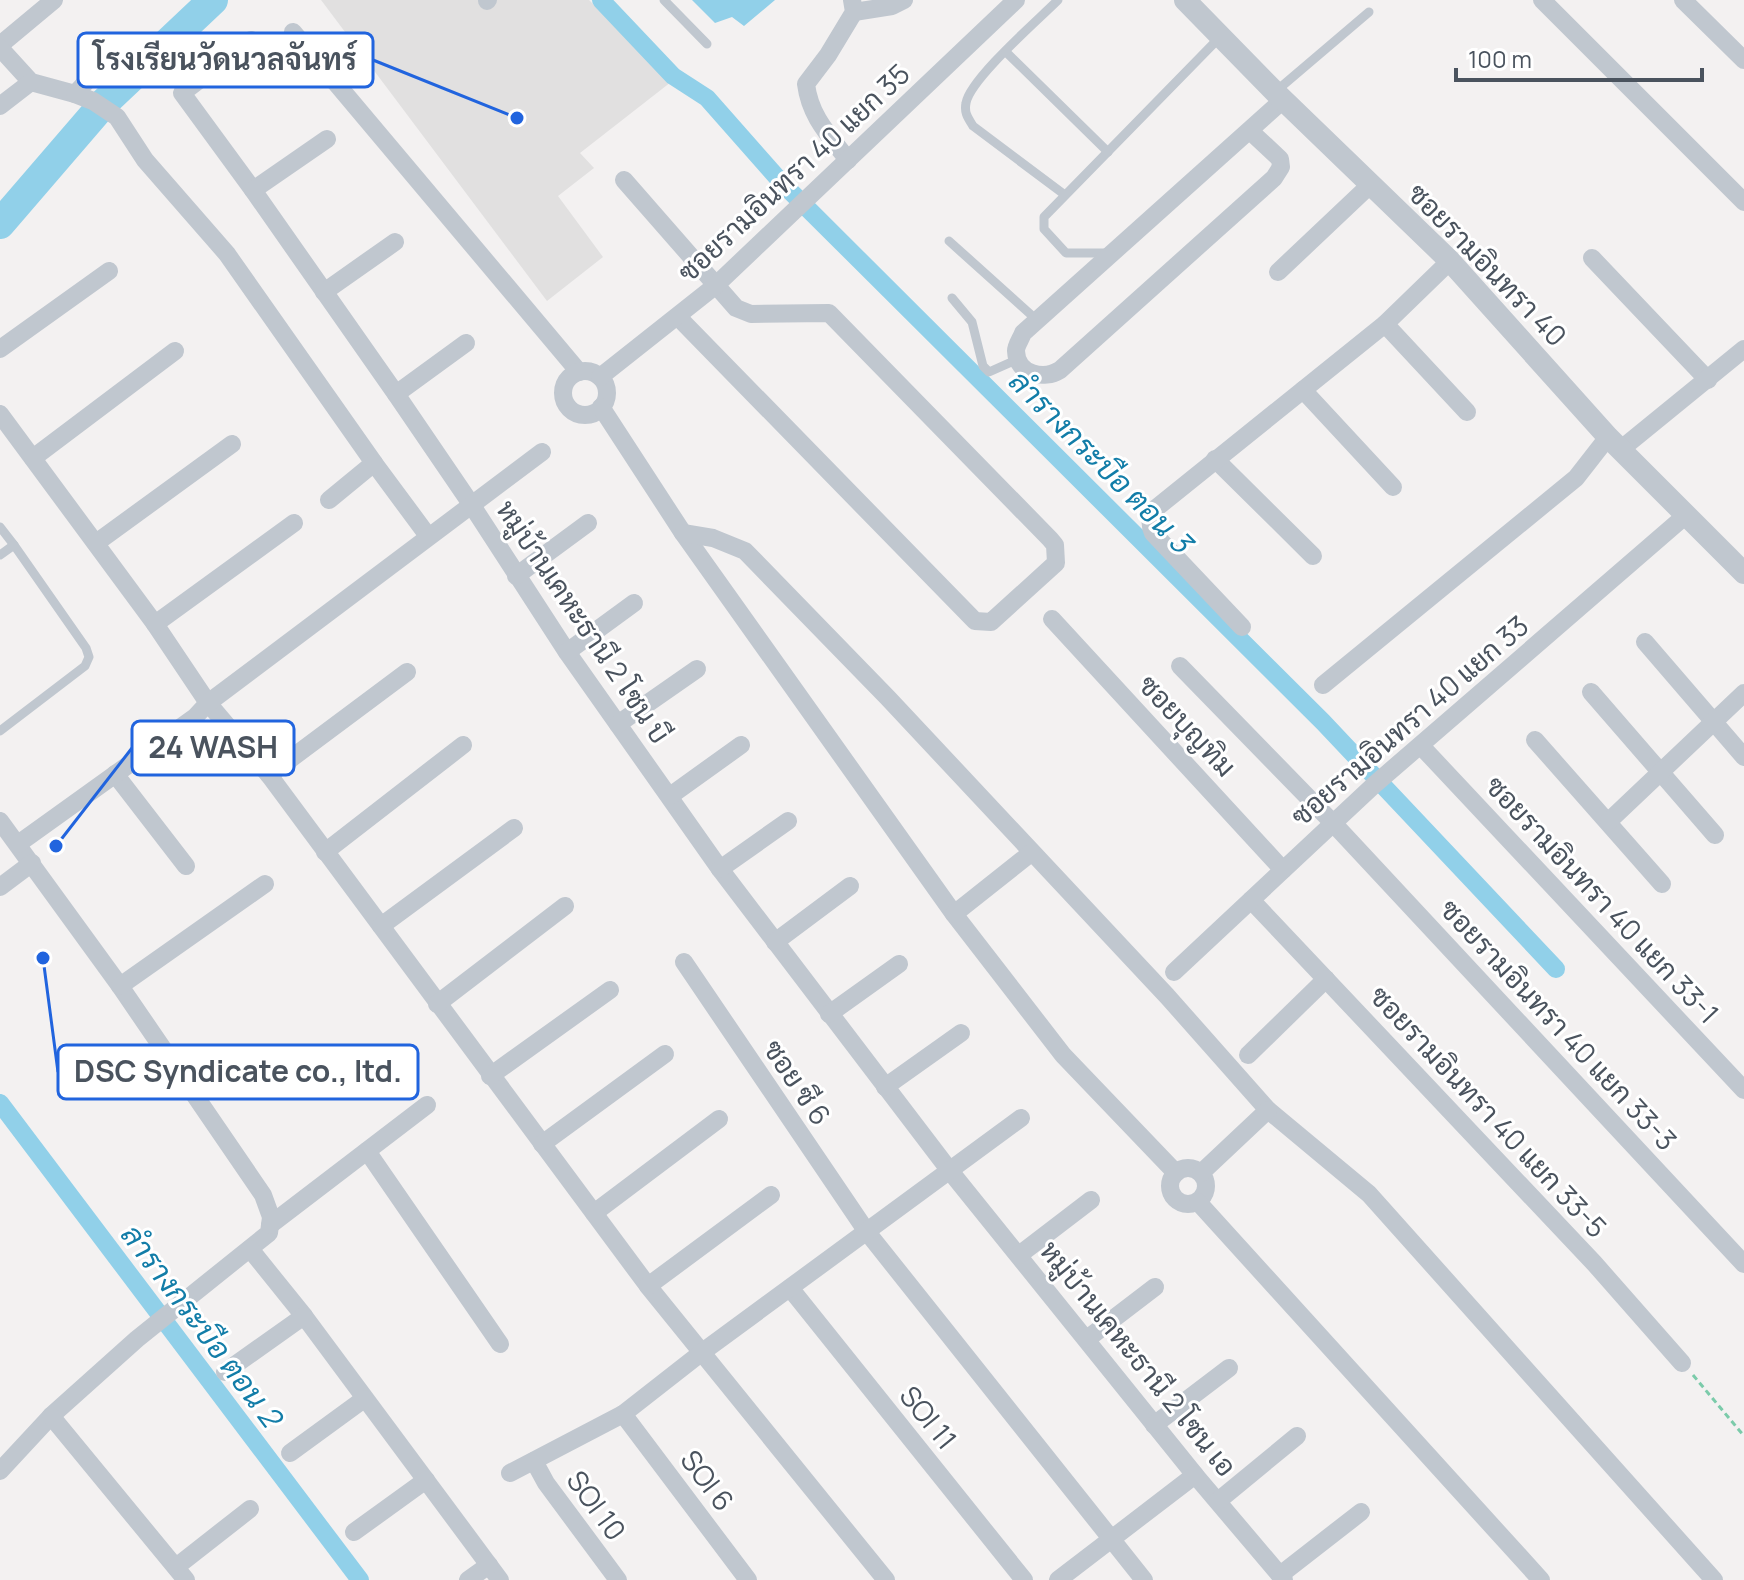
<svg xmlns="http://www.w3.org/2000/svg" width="1744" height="1580" font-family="Manrope,Sarabun,sans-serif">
	<rect width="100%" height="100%" fill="#f3f1f1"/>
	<polygon fill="#e1e0e0" points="321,0 589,0 671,82 580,153 594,168 558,196 603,257 547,301"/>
	<polygon fill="#91d0e9" points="692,0 775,0 744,26 732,17 715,23"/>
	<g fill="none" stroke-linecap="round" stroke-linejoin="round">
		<g stroke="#91d0e9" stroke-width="18">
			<polyline points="601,0 673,76 707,98 782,183 1323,722 1556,969"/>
			<polyline points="0,1103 360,1580"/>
		</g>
		<polyline stroke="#91d0e9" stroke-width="30" points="0,224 105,102 213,0"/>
		<polyline stroke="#7bcbaa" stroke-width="3" stroke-dasharray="6 4" stroke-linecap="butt" points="1693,1375 1744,1436"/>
		<g stroke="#c0c7cf" stroke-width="9">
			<polyline points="664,0 707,44"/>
			<path d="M1058 0C1038 20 970 79 966 103 964 113 968 118 973 126L1065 195"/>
			<polyline points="1006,52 1108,152"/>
			<polyline points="1275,92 1369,12"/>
			<polyline points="949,241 1038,321"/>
			<polyline points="1108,253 1066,253 1044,229 1044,217 1221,36"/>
			<polyline points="952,298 972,322 983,366 989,372 1018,359"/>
			<polyline points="0,527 14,545"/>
			<polyline points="0,555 14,545 86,648 89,657 85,666 0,731"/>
		</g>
		<g stroke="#c0c7cf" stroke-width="18">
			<polyline points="1542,0 1744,202"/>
			<polyline points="1683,0 1744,60"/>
			<polyline points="487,1 488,0"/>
			<polyline points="854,12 892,6 904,0"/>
			<polyline points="293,32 579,372"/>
			<polyline points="251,40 182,93 253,190 396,394 471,504 567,652 720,869 950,1171 1195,1475 1284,1580"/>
			<polyline points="0,45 54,0"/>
			<polyline points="0,48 31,82 75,94 121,44"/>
			<polyline points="75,94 93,101 117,117 145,160 227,254 374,463 329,500"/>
			<polyline points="0,106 31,82"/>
			<path d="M1250 131 1280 159 1281 167 1274 178 1060 370C1044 380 1017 375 1016 351 1016 345 1021 339 1023 333L1283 100"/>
			<path d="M848 160C828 134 810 116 806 84L828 55 854 12 852 0"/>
			<polyline points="624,180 736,308 751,314 829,313 1050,539 1055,545 1056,563 991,622 975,621 678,317"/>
			<polyline points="253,190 327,139"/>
			<polyline points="1592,258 1708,380"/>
			<polyline points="1278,272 1370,185"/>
			<polyline points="324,292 395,242"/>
			<polyline points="1385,324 1467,412"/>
			<polyline points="0,349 109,271"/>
			<circle cx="585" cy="393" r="22"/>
			<polyline points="600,377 715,286 1016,0"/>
			<polyline points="1303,390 1393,487"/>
			<polyline points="396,394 466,343"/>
			<polyline points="601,407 683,533 954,914 1063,1055 1176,1173"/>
			<polyline points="0,414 155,624 208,703 269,775 648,1286 886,1580"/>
			<polyline points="1620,450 1744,349"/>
			<polyline points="33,458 175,351"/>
			<polyline points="1215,459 1313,556"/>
			<polyline points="374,463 428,536"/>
			<polyline points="683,533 713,538 745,551 888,698 1167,996 1268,1110 1369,1194 1714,1580"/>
			<polyline points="96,543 232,444"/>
			<polyline points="516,576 588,523"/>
			<polyline points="1052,619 1283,870"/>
			<polyline points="155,624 294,523"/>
			<path d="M1242 627 1153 533C1149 524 1150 518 1155 509L1385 324 1450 261"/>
			<polyline points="1645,642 1744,757"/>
			<polyline points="567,652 634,603"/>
			<polyline points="1180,666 1333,823 1744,1264"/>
			<polyline points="1323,685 1576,478 1608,437"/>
			<polyline points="1591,692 1715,835"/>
			<polyline points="618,724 697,669"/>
			<polyline points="1535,740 1662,884"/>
			<polyline points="1421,746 1744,1090"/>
			<polyline points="115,774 186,866"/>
			<polyline points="269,775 407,672"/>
			<polyline points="670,796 741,745"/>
			<polyline points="0,821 120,986 263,1195 271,1217 269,1233 137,1339 51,1416 0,1471"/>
			<polyline points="1609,821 1744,693"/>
			<polyline points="18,844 195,717 208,703 542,452"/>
			<polyline points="325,852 463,745"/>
			<polyline points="720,869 788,821"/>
			<polyline points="0,887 32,863"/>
			<polyline points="1251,900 1594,1263 1682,1363"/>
			<polyline points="954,914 1031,853"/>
			<polyline points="381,926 514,828"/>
			<polyline points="775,942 850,886"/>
			<polyline points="684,962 867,1232 1144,1580"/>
			<polyline points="1174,972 1374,785 1685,516"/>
			<polyline points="120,986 265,884"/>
			<polyline points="437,1004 565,906"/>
			<polyline points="829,1014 899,964"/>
			<polyline points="1248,1055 1326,979"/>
			<polyline points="490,1076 610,990"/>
			<polyline points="885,1087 961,1033"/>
			<polyline points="542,1144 665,1054"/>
			<polyline points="367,1151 500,1344"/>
			<circle cx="1188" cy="1186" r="18"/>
			<polyline points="1201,1173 1268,1110"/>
			<polyline points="1198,1202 1541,1580"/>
			<polyline points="594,1213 719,1119"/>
			<polyline points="270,1225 427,1105"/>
			<polyline points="250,1249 304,1316 500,1580"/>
			<polyline points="1019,1255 1091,1200"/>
			<polyline points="648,1286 771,1195"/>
			<polyline points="790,1288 1024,1580"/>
			<polyline points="1087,1339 1155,1287"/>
			<polyline points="225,1372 304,1316"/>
			<polyline points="623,1414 748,1580"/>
			<polyline points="51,1416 186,1580"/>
			<polyline points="1154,1425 1229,1368"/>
			<polyline points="290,1453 364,1399"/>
			<polyline points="534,1461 546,1483 618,1580"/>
			<polyline points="510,1473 623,1414 701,1353 1021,1118"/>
			<polyline points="1218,1501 1297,1436"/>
			<polyline points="354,1532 426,1480"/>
			<polyline points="176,1567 250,1509"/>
			<polyline points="1280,1575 1361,1512"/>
			<polyline points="468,1580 489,1565"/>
			<polyline points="1058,1580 1195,1475"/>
		</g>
		<polyline stroke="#c0c7cf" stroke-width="22" points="1185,0 1275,92 1450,261 1608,437 1744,573"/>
	</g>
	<g text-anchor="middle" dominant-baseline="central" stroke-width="6" stroke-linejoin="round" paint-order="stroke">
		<g font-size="28" fill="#4a535e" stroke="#fff">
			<text transform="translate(793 172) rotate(-43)">ซอยรามอินทรา 40 แยก 35</text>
			<text transform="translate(1488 264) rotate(46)">ซอยรามอินทรา 40</text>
			<text transform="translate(584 621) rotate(56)">หมู่บ้านเคหะธานี 2 โซน บี</text>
			<text transform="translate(1409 720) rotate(-41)">ซอยรามอินทรา 40 แยก 33</text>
			<text transform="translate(1188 725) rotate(47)">ซอยบุญทิม</text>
			<text transform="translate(1603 899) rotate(47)">ซอยรามอินทรา 40 แยก 33-1</text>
			<text transform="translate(1559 1024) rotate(47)">ซอยรามอินทรา 40 แยก 33-3</text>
			<text transform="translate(798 1082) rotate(56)">ซอย ซี 6</text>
			<text transform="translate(1489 1111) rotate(47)">ซอยรามอินทรา 40 แยก 33-5</text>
			<text transform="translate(1139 1358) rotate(51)">หมู่บ้านเคหะธานี 2 โซน เอ</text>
			<text transform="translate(929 1417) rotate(51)">SOI 11</text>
			<text transform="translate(708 1480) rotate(53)">SOI 6</text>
			<text transform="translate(597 1505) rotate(54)">SOI 10</text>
		</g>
		<g font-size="30" font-style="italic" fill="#127da8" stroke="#fff">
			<text transform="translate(1101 461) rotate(45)">ลำรางกระบือ ตอน 3</text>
			<text transform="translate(202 1325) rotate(53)">ลำรางกระบือ ตอน 2</text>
		</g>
	</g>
	<path fill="none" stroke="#2164de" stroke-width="3" d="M517 118L373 60M56 846L132 748M43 958L58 1072"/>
	<g fill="#2164de" stroke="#fff" stroke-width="3">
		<circle cx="517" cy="118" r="8"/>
		<circle cx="56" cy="846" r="8"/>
		<circle cx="43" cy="958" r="8"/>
	</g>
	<g fill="#fff" stroke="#2164de" stroke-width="3">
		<rect x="78" y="33" width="295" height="54" rx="8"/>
		<rect x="132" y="721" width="162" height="54" rx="8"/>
		<rect x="58" y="1045" width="360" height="54" rx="8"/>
	</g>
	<g font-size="30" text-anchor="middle" font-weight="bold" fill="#4a535e">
		<text x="225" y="70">โรงเรียนวัดนวลจันทร์</text>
		<text x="213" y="758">24 WASH</text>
		<text x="238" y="1082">DSC Syndicate co., ltd.</text>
	</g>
	<path d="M1456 68v12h246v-12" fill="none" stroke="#4a535e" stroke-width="4"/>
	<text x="1468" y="68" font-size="24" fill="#4a535e" stroke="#ffffff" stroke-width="6" paint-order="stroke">100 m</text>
</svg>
